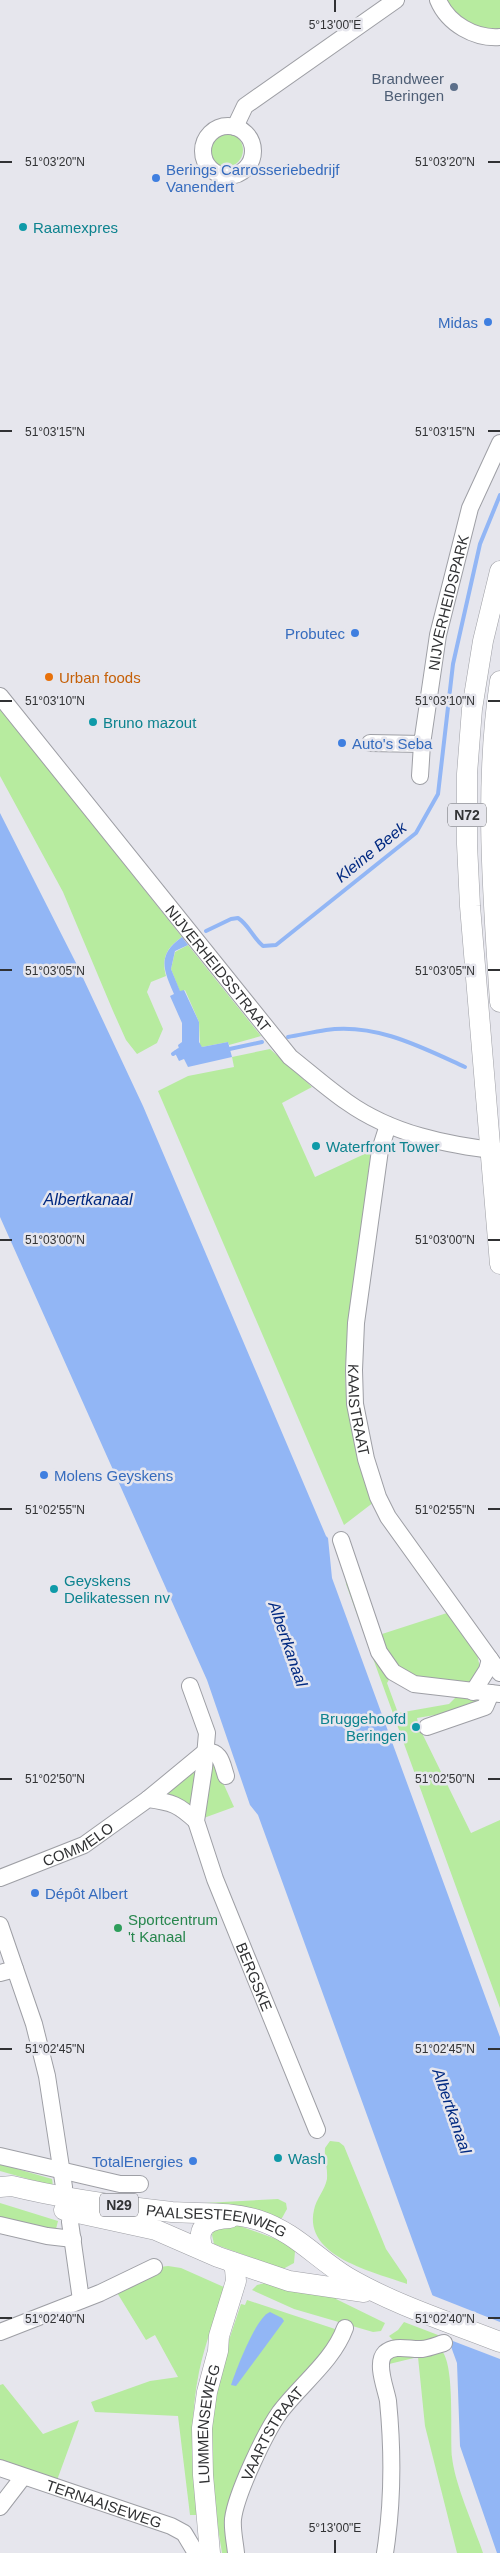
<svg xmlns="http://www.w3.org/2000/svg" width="500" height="2553" font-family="Arial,sans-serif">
	<rect width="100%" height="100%" fill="#e6e6ed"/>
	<g fill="#b7eb9f">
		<path d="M445 0H500V30C472 29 462 22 445 0Z"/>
		<circle cx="226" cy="150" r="17"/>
		<path d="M0 708 182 937C167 947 161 958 166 976L151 982 147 992 163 1029 157 1043 137 1054 126 1040 113 1011 63 892 0 776Z"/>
		<polygon points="188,945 261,1036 229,1045 228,1042 202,1047 200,1045 199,1022 185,990 180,992 171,969 175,952"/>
		<polygon points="270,1049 312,1087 282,1103 315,1177 371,1151 349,1324 345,1371 346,1392 353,1437 374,1502 344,1525 158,1091 188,1076 234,1067 232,1057"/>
		<polygon points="345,1571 390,1678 387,1683 398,1713 449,1704 456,1697 478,1698 479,1700 441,1714 417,1718 418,1723 415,1726 420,1729 471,1833 500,1820 500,2008 346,1584"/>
		<path d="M447 1613 477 1654 481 1672C476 1677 473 1682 466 1683 449 1686 407 1679 396 1665 388 1656 385 1644 382 1634Z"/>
		<polygon points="211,1756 234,1807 201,1819"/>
		<polygon points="197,1770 194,1807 169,1796 168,1791"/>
		<path d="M330 2141 339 2142 344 2146 386 2249 407 2280V2284C375 2272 303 2257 314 2210 316 2199 325 2190 327 2179 328 2168 324 2158 325 2148Z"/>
		<polygon points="0,2164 52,2179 53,2186 0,2171"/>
		<polygon points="278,2199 286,2203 287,2209 282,2218 276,2220 204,2203"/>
		<polygon points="0,2203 58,2221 56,2229 47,2231 0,2221"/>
		<polygon points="237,2225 290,2244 295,2251 294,2263 283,2269 214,2244 212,2235 214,2229"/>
		<path d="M168 2266 181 2268 226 2288C216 2315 205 2343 199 2372 189 2420 193 2466 199 2515H190L178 2416 95 2412 91 2402 150 2381 178 2377 155 2335 146 2340 116 2291 160 2267Z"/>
		<polygon points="265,2283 338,2294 336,2299 385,2323 381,2331 373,2332 294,2309 252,2290 257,2285"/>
		<polygon points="247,2300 335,2329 337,2331 259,2444 232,2553 222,2553 217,2522 209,2433 225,2352 241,2304 245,2305"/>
		<polygon points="404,2322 438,2335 437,2339 398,2345 389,2336 398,2330"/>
		<path d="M442 2351C455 2367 450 2434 452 2457 455 2485 474 2526 483 2553H457L425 2426 418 2357 385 2365 388 2355Z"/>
		<polygon points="3,2384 43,2434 79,2420 56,2483 0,2463 0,2385"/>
	</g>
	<g fill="#92b6f5">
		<polygon points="0,813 76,963 143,1106 326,1536 328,1538 332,1578 500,2037 500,2553 497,2553 460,2446 457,2363 258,1815 250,1805 207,1680 0,1217"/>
		<path d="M182 937 188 945 175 951 171 969 180 991 184 990 199 1022V1042L202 1047 228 1042 232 1057 188 1067 184 1059 179 1061 174 1051 179 1049 178 1045 182 1042V1023L170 996 174 994C163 969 157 955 182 937Z"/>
		<path d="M270 2312 282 2318 284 2321 236 2386 231 2385C236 2370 256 2317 270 2312Z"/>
	</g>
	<polygon fill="#e6e6ed" points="429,2294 500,2322 500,2359 445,2338"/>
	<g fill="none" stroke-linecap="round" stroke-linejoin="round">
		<g stroke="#92b6f5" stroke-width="4">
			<path d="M206 931 231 919 238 918C249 925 253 938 263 946L276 945 416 833 438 794 453 664 480 544 500 495"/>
			<path d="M288 1037C300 1035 313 1032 326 1030 376 1023 421 1047 465 1067"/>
			<polyline points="225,1050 262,1042"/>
			<polyline points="173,1054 179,1050"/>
		</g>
		<g stroke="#9e9fa5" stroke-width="18">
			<g id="minor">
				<path d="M438 0C448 24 475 39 500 37"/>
				<circle cx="228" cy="151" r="25"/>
				<polyline points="235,127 245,106 396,0"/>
				<path id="s1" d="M0 696 290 1057C309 1072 327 1088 347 1102 392 1134 447 1145 500 1151"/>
				<path id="s2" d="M370 743 422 744 438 635 470 508 500 443"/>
				<polyline points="420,776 422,744"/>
				<path id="s3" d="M388 1125 380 1150 356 1323 354 1370 355 1404 366 1459 378 1497 388 1517 500 1673"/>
				<polyline points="341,1540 379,1652 393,1672 414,1684 500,1694"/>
				<path id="s4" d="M190 1686 207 1733 204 1768 196 1821 215 1879 317 2130"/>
				<polyline points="473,1692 487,1670 490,1659"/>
				<polyline points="427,1727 485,1707 491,1693"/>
				<path d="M148 1799 205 1752C221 1750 222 1764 226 1776"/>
				<path id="s5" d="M0 1878 84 1845 148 1799C172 1802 179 1805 196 1821"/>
				<polyline points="0,1925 34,2024 47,2076 64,2187"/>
				<polyline points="0,1973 15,1969"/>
				<polyline points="0,2156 120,2184 140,2184"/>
				<polyline points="70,2222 81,2300"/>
				<polyline points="0,2225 47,2236 73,2239"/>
				<polyline points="0,2332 100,2293 154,2267"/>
				<path id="s6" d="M0 2468 171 2526 184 2533 196 2553"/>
				<polyline points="0,2507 23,2477"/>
				<path id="s7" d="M236 2553C235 2542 232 2530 233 2519 236 2494 265 2433 280 2412 301 2384 333 2361 345 2328"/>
				<path d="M385 2553C393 2502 393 2452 388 2401 386 2389 375 2363 385 2353 395 2344 410 2350 422 2349 430 2348 437 2345 444 2343"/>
			</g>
		</g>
		<g stroke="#9e9fa5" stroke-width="21">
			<g id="major">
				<polyline points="500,571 483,641 472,709 467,774 467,844 470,906 500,1264"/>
				<path d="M500 681C484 788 493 894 500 1002"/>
				<path id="s8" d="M0 2187 12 2186C64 2199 118 2206 172 2212 202 2214 229 2211 258 2220 295 2232 316 2258 347 2277 395 2305 449 2322 500 2342"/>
				<polyline points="64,2210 156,2230 218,2257 289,2281 364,2292"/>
				<path d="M203 2250C195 2226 208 2219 230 2218"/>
				<path id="s9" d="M210 2553 203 2475 202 2428 207 2392 218 2351 219 2336 236 2281 235 2269 232 2262"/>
			</g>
		</g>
		<use href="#minor" stroke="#fff" stroke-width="16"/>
		<use href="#major" stroke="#fff" stroke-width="20"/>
	</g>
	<path fill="none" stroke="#313234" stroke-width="2" d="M335 0V12M0 162H12M488 162H500M0 431H12M488 431H500M0 701H12M488 701H500M0 970H12M488 970H500M0 1240H12M488 1240H500M0 1509H12M488 1509H500M0 1779H12M488 1779H500M0 2049H12M488 2049H500M0 2318H12M488 2318H500M335 2540V2553"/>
	<circle fill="#5c6f8a" stroke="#e6e6ed" stroke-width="2" cx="454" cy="87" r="5"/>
	<g fill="#3f7fe0" stroke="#e6e6ed" stroke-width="2">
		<circle cx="156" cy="178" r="5"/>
		<circle cx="488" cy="322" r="5"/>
		<circle cx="355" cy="633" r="5"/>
		<circle cx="342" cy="743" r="5"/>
		<circle cx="44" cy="1475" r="5"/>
		<circle cx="35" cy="1893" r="5"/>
		<circle cx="193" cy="2161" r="5"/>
	</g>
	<g fill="#0f9aa8" stroke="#e6e6ed" stroke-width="2">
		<circle cx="23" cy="227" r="5"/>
		<circle cx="93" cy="722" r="5"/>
		<circle cx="316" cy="1146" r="5"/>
		<circle cx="54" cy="1589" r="5"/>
		<circle cx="416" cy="1727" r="5"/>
		<circle cx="278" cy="2158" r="5"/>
	</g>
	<circle fill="#e8710a" stroke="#e6e6ed" stroke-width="2" cx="49" cy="677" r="5"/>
	<circle fill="#2e9e5b" stroke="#e6e6ed" stroke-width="2" cx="118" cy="1928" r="5"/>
	<g text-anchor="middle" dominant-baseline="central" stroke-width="5" stroke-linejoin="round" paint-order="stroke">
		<g fill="#e6e6ed" stroke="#67686c" stroke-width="1">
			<rect x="448" y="803.5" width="38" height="23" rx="4"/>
			<rect x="100" y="2193.5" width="38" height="23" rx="4"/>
		</g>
		<g font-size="14" font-weight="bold" fill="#313234">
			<text x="467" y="815">N72</text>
			<text x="119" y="2205">N29</text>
		</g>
		<g font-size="15" fill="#4e5e75" stroke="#e6e6ed" text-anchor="end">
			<text x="444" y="78">Brandweer<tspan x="444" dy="17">Beringen</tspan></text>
		</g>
		<g font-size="15" fill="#366cbe" stroke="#e6e6ed" text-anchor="start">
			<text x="166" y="169">Berings Carrosseriebedrijf<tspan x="166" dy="17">Vanendert</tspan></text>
			<text x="478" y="322" text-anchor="end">Midas</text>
			<text x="345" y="633" text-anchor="end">Probutec</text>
			<text x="352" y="743">Auto's Seba</text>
			<text x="54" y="1475">Molens Geyskens</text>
			<text x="45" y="1893">Dépôt Albert</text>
			<text x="183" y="2161" text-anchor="end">TotalEnergies</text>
		</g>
		<g font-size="15" fill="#0d838f" stroke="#e6e6ed" text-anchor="start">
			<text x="33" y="227">Raamexpres</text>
			<text x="103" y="722">Bruno mazout</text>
			<text x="326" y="1146">Waterfront Tower</text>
			<text x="64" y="1580">Geyskens<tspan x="64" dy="17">Delikatessen nv</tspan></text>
			<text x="406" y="1718" text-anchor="end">Bruggehoofd<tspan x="406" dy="17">Beringen</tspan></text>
			<text x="288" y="2158">Wash</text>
		</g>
		<g font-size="15" fill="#313234" stroke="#e6e6ed">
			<text stroke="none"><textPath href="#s2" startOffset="196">NIJVERHEIDSPARK</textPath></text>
			<text stroke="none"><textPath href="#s1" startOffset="349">NIJVERHEIDSSTRAAT</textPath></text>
			<text stroke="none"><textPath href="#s3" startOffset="288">KAAISTRAAT</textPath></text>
			<text stroke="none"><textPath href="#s5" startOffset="85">COMMELO</textPath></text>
			<text stroke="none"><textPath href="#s4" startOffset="305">BERGSKE</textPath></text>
			<text stroke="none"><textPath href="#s8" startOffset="220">PAALSESTEENWEG</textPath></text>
			<text stroke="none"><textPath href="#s9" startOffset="130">LUMMENSEWEG</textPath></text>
			<text stroke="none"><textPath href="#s7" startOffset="129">VAARTSTRAAT</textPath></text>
			<text stroke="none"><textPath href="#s6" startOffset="110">TERNAAISEWEG</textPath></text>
		</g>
		<g font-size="15" fill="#c56008" stroke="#e6e6ed" text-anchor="start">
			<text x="59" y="677">Urban foods</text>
		</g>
		<g font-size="15" fill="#27864d" stroke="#e6e6ed" text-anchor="start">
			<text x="128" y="1919">Sportcentrum<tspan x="128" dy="17">'t Kanaal</tspan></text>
		</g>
		<g font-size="16" font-style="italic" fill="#002981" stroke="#e6e6ed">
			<text transform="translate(371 852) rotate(-39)">Kleine Beek</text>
			<text x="88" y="1199">Albertkanaal</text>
			<text transform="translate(288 1644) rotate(71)">Albertkanaal</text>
			<text transform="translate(452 2111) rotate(71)">Albertkanaal</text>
		</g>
	</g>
	<g font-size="12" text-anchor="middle" fill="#313234" stroke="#e6e6ed" stroke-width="5" stroke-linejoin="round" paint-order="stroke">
		<text x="335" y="29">5°13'00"E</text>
		<text x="55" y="166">51°03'20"N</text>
		<text x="445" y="166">51°03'20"N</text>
		<text x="55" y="436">51°03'15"N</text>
		<text x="445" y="436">51°03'15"N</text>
		<text x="55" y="705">51°03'10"N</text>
		<text x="445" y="705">51°03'10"N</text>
		<text x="55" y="975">51°03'05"N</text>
		<text x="445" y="975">51°03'05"N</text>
		<text x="55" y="1244">51°03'00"N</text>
		<text x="445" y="1244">51°03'00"N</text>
		<text x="55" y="1514">51°02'55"N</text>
		<text x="445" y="1514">51°02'55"N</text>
		<text x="55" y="1783">51°02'50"N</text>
		<text x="445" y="1783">51°02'50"N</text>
		<text x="55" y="2053">51°02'45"N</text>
		<text x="445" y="2053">51°02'45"N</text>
		<text x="55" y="2323">51°02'40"N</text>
		<text x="445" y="2323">51°02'40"N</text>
		<text x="335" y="2532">5°13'00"E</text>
	</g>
</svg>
